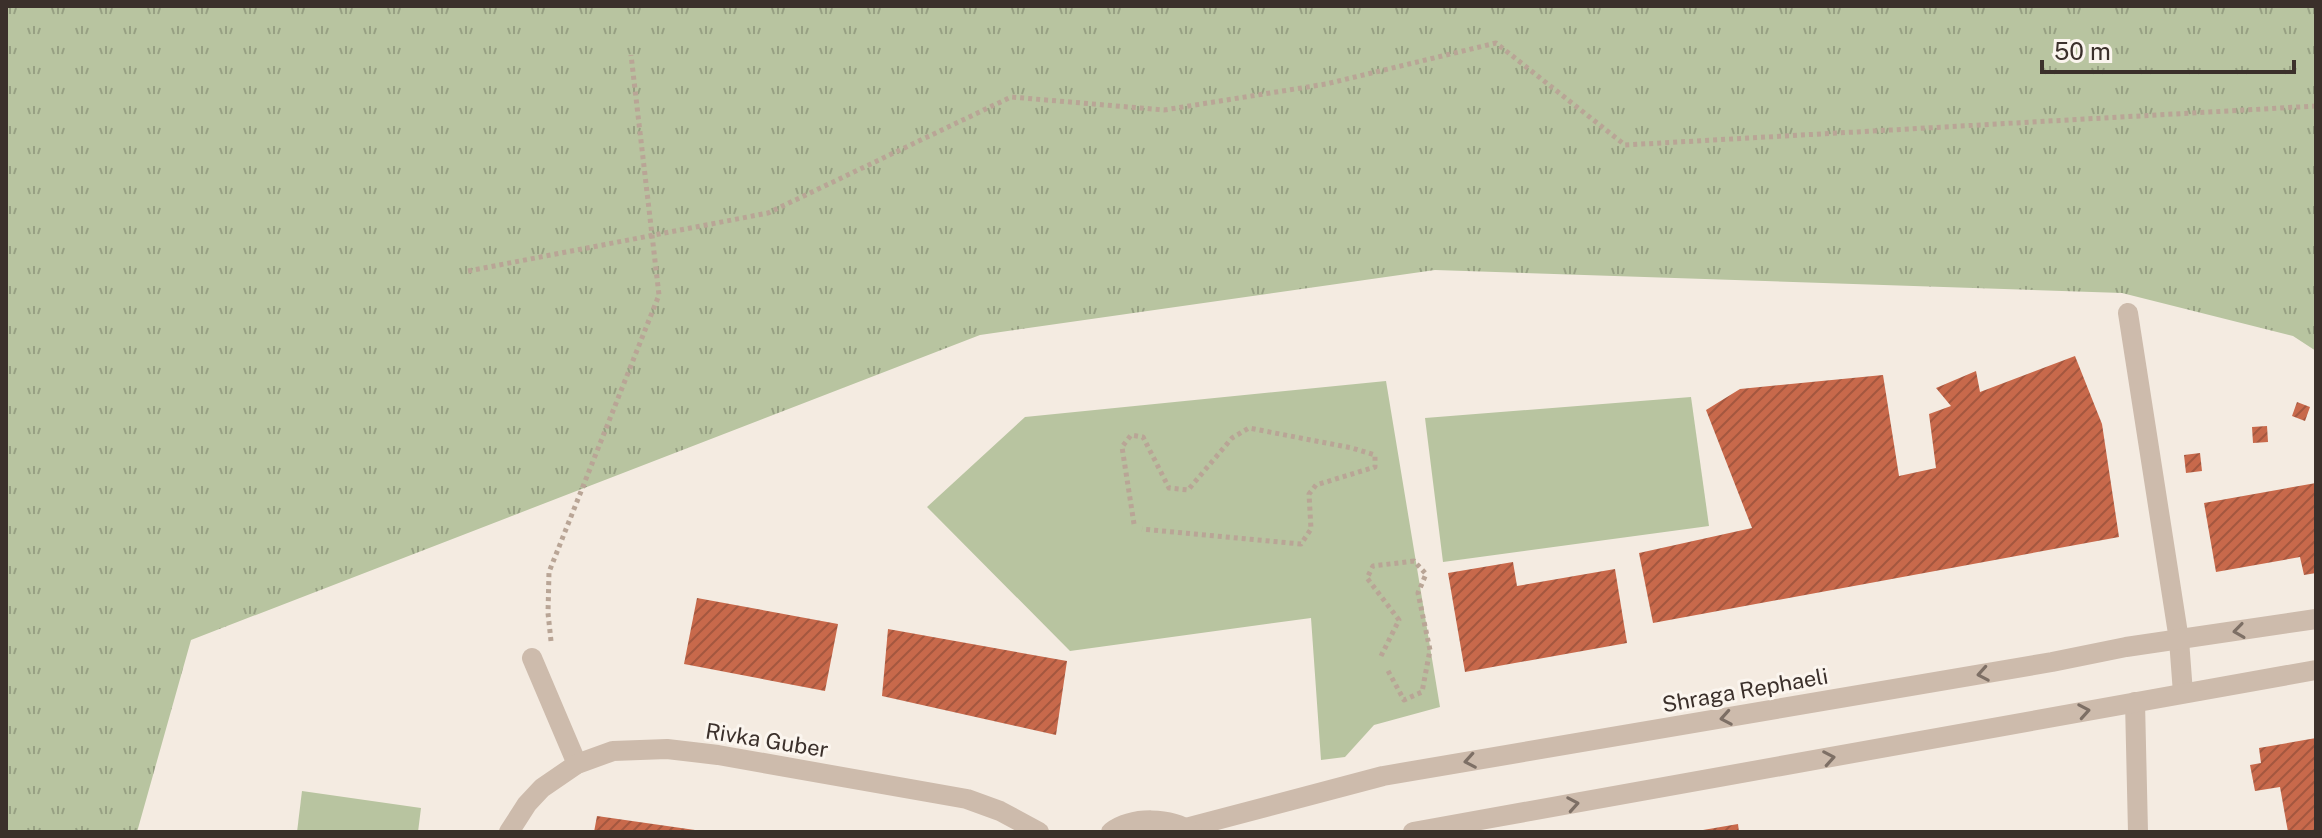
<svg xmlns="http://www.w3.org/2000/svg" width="2322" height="838" font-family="'Public Sans',sans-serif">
	<defs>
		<pattern id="grass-tufts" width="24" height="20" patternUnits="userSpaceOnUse" patternTransform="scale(2)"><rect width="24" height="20" fill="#b8c4a0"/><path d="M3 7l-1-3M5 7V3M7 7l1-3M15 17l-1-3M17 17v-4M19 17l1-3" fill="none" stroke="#97a083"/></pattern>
		<pattern id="building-hatch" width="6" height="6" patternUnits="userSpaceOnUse" patternTransform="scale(2)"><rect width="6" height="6" fill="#c8694b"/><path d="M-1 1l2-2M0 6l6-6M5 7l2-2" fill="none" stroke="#a4573f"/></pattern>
	</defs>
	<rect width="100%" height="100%" fill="#f4ebe1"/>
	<polygon fill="url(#grass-tufts)" points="6,6 2316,6 2316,351 2293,336 2122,293 1435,270 980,335 191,640 137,832 6,832"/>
	<g fill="#b8c4a0">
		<polygon points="1386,381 1440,707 1374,725 1345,757 1321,760 1311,618 1070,651 927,507 1025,417"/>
		<polygon points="1691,397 1709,526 1443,562 1425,418"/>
		<polygon points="302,791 421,808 418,832 297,832"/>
	</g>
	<g fill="url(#building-hatch)">
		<polygon points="2075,356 2102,424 2119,537 1653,623 1639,553 1752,528 1706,410 1740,389 1883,375 1899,476 1936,468 1929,414 1951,406 1936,388 1976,371 1980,392"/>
		<polygon points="2297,402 2310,407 2305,421 2292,416"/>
		<polygon points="2267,426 2268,442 2253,443 2252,427"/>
		<polygon points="2200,453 2202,471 2186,473 2184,455"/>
		<polygon points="2316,483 2316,573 2304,575 2300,557 2216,572 2204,503"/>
		<polygon points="1513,562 1517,586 1615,569 1627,643 1465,672 1448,573"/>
		<polygon points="697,598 838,624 825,691 684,664"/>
		<polygon points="888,629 1067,661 1056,735 882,696"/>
		<polygon points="2316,738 2316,832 2288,832 2280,787 2255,791 2250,765 2261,763 2259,748"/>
		<polygon points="597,816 695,830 695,832 594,832"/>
		<polygon points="1738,824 1739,832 1703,832 1703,830"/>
	</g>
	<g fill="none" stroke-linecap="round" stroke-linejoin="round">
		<g stroke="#b9a596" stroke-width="5" stroke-dasharray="4 4" stroke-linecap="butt">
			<polyline points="468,271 768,213 1011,97 1164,110 1326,84 1496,43 1625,145 2316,106"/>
			<polyline points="1134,524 1122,447 1131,435 1143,437 1169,488 1188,490 1232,438 1249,428 1352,448 1375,455 1375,467 1316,485 1309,494 1311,529 1301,544 1142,529"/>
			<polyline points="551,641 548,613 549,572 659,295 631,55"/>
			<polyline points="1381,656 1399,620 1367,578 1373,566 1414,561 1426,574 1418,593 1430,650 1422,692 1404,700 1387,669"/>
		</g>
		<g stroke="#cdbbac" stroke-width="20">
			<polyline points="2128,313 2179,640 2183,693"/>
			<polyline points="532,658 577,764"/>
			<polyline points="2135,702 2138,832"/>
			<polyline points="1186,828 1383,776 2052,662 2126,647 2316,619"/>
			<polyline points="509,832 527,804 542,788 577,764 613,751 667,749 718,755 967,799 1000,811 1039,832"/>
			<path d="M1111 832C1133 816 1170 817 1192 832"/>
			<polyline points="1413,832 2316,670"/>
		</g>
	</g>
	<defs><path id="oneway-chevron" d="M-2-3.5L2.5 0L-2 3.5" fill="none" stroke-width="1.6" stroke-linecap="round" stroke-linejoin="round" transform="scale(2)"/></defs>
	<g stroke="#7d6f65">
		<use href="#oneway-chevron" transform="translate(2239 631) rotate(172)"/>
		<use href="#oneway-chevron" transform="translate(1983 674) rotate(170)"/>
		<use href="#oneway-chevron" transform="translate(2084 711) rotate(-10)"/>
		<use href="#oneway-chevron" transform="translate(1726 718) rotate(170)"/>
		<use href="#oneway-chevron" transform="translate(1829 758) rotate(-10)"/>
		<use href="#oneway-chevron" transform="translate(1470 761) rotate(170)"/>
		<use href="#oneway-chevron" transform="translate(1573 804) rotate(-10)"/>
	</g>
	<g text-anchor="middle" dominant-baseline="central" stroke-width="6" stroke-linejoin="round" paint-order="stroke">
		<g font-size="22" fill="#3b302b" stroke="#fbf5ee">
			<text transform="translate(1745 690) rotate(-10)">Shraga Rephaeli</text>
			<text transform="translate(767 740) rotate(9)">Rivka Guber</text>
		</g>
	</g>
	<rect width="2322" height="838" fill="none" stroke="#3b302b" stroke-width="16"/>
	<path d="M2042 60v12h252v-12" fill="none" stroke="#3b302b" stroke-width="4"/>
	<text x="2054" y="60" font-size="24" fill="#3b302b" stroke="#fbf5ee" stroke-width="6" paint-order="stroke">50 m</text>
</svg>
